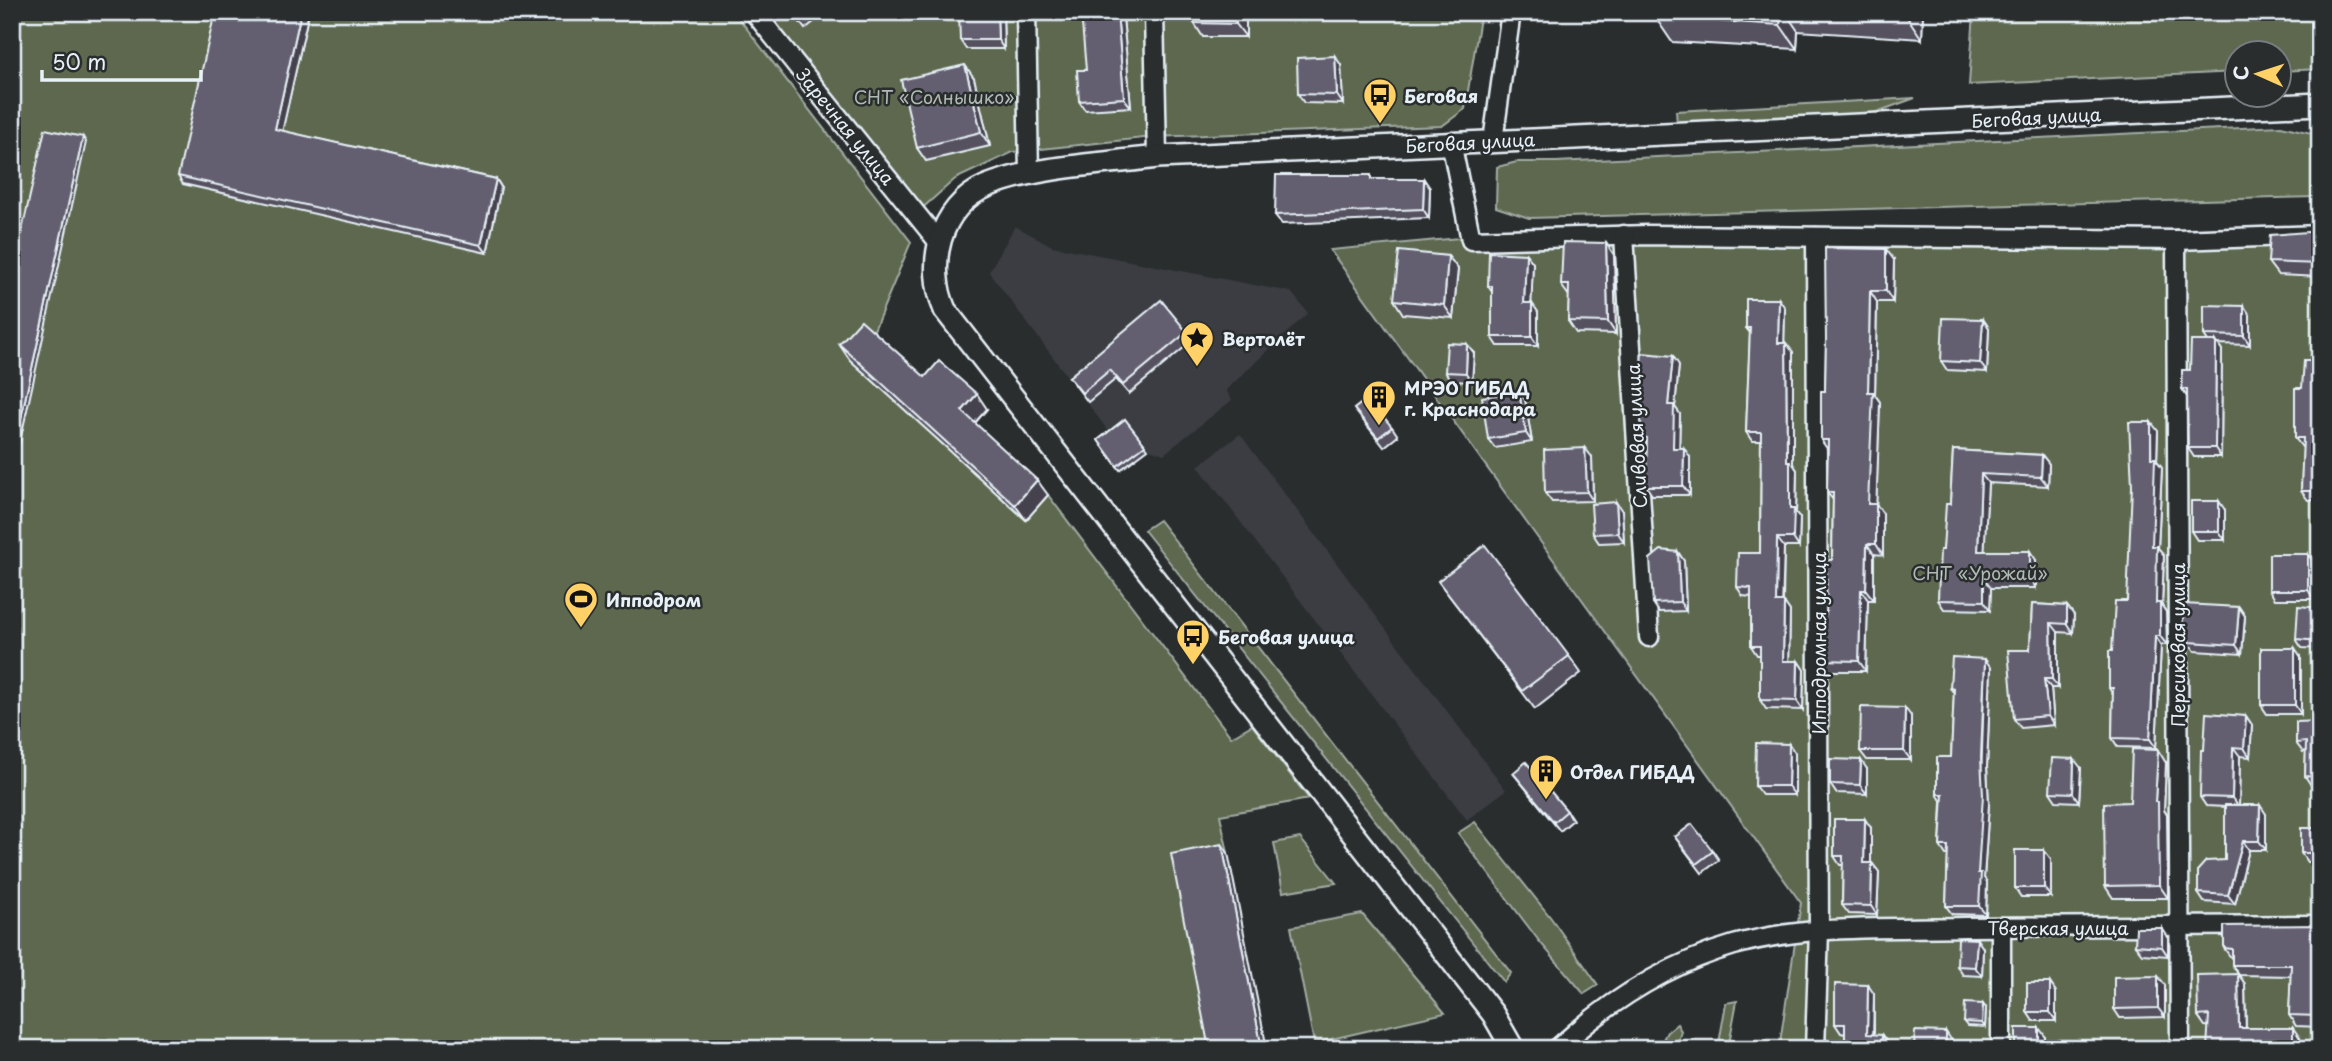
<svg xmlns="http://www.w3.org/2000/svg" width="2332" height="1061" font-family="'Playpen Sans',sans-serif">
	<rect width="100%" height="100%" fill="#2a2d2e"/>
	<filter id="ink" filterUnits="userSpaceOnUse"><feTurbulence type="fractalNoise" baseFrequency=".0143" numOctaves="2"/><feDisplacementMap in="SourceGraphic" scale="14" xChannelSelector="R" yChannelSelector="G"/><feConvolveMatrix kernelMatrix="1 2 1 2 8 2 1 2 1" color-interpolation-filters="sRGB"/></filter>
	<g filter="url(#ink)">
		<g fill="#3b3c42">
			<polygon points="1015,226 1052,246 1291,292 1308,313 1226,390 1232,400 1164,454 1112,436 989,272"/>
			<polygon points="1240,434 1506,790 1467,820 1198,466"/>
		</g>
		<g fill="#5d674f" stroke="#a2aca4" stroke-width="2">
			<polygon points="12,12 734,12 911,242 872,335 850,360 1026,520 1048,495 1231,737 1252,725 1309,799 1220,815 1228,853 1178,863 1214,1049 12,1049"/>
			<polygon points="759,12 1481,12 1465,109 1442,126 1153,137 1013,152 955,179 918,212"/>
			<polygon points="1974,12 2320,12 2320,69 2280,71 2280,52 2238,52 2237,72 1969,85"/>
			<polygon points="1915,98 1871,114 1677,124 1676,111"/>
			<polygon points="2281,126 2320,135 2320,184 2314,197 1529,218 1496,207 1497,167 1517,162 1556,162"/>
			<polygon points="2320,229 2320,1049 1779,1049 1801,903 1330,250 1470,237"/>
			<polygon points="1159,520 1511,973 1504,982 1144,530"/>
			<polygon points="1475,822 1551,918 1598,985 1584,994 1539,941 1458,833"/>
			<polygon points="1300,838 1336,883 1283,892 1274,843"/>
			<polygon points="1362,914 1445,1013 1314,1043 1291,927"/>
			<polygon points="1737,1001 1728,1049 1718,1049 1726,1003"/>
			<polygon points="1677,1024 1681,1031 1676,1049 1658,1049 1667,1032"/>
		</g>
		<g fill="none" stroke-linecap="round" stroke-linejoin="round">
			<g stroke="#e8f1f8" stroke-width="23">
				<g id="minor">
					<polyline points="754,12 937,240"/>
					<polyline points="1026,12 1029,174"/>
					<polyline points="1154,12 1157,157"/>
					<polyline points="1493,141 1511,12"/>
					<polyline points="1451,142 1471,240 1648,235 2176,240 2320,235"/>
					<polyline points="1624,235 1649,637"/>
					<polyline points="2176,240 2180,1049"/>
					<polyline points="2001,927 2001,1049"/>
					<path d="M1557 1049C1607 1003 1668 964 1734 945 1809 924 1888 929 1965 927 2083 926 2202 926 2320 925"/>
					<polyline points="1815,1049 1819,930 1816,237"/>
				</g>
			</g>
			<g stroke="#e8f1f8" stroke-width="26">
				<path id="tertiary" d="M1513 1049 1493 1014 945 310C926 266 938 207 987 186 1036 166 1104 164 1157 157L2320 104"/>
			</g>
			<use href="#minor" stroke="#2a2d2e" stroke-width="18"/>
			<use href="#tertiary" stroke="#2a2d2e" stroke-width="21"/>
		</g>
		<g fill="#55515f" stroke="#e8f1f8" stroke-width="2">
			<polygon points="309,12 282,131 496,179 501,187 487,253 183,184 178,176"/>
			<polygon points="792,12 826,12 805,29"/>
			<polygon points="1003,12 1004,49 966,49 960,40"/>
			<polygon points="1246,12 1246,37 1203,37 1194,23"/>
			<polygon points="1655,12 1923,12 1922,39 1798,31 1797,49 1672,42 1655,17"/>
			<polygon points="1123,17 1131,107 1085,110 1079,101 1086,70"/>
			<polygon points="1341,65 1343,104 1304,103 1298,94"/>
			<polygon points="974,78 990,146 926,161 917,148"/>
			<polygon points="1374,179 1430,188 1429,218 1282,224 1275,215"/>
			<polygon points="2320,231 2320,277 2278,275 2268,262"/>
			<polygon points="1606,243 1614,255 1616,334 1576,333 1568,321 1569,296 1561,285"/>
			<polygon points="1526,254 1533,263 1531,303 1538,312 1538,346 1498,346 1492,337 1492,292 1488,286"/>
			<polygon points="1448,256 1458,269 1453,318 1403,314 1394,300"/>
			<polygon points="1894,260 1893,302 1877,302 1875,395 1880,402 1876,504 1883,514 1883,555 1874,554 1874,600 1868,600 1866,671 1829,671 1822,660 1832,560 1833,500 1827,492 1828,450 1821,440 1825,391 1826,340"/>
			<polygon points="1785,308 1784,343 1793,352 1793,464 1797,470 1796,513 1800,518 1799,547 1784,547 1783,602 1790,611 1789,661 1798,661 1804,670 1803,710 1766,709 1760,700 1760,655 1757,655 1751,646 1751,597 1743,596 1737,587 1760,553 1761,441 1752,441 1746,432 1750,333 1746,328"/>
			<polygon points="2250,315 2250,345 2218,344 2222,350 2221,457 2194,457 2188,448 2187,397 2182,389 2190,370 2208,341 2204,335"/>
			<polygon points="1983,319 1989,328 1987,372 1947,370 1941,361"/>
			<polygon points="1187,332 1193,340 1129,394 1116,379 1088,402 1069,377"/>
			<polygon points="839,344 925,377 987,409 975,423 1048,495 1026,520 850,360"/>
			<polygon points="1467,344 1474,353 1472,382 1452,381 1445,372"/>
			<polygon points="2320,361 2320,500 2308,500 2301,491 2303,447 2302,447 2295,438 2302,388"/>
			<polygon points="1679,365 1675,407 1680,414 1679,448 1690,457 1690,495 1652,495 1646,486 1647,444 1642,438"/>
			<polygon points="1519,391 1525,400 1532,442 1495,448 1488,439"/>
			<polygon points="1354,409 1392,427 1398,436 1384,447"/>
			<polygon points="1125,419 1148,449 1120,470 1098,440"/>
			<polygon points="2158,431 2157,461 2162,467 2158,548 2164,555 2162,606 2166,612 2167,645 2161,645 2156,748 2118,747 2112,738 2113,695 2109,688 2112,651 2127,601"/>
			<polygon points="1953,450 2042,455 2049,464 2048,486 1988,483 1984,551 2036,560 2036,588 1991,588 1990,610 1944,609 1938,600 1943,550 1950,504"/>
			<polygon points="1592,457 1593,501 1552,502 1545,493"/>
			<polygon points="2225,510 2225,540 2197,540 2191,531"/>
			<polygon points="1622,511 1624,542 1599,543 1593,534"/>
			<polygon points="1678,552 1684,561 1686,611 1659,612 1653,603"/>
			<polygon points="2308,554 2314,563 2314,599 2275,599 2269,590"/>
			<polygon points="1438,581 1569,656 1581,673 1535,709"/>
			<polygon points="2032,604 2067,606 2074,615 2073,633 2058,632 2058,688 2051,688 2054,725 2021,728 2014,719 2030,650"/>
			<polygon points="2239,607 2245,616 2242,654 2195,651 2192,647 2189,646 2183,637"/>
			<polygon points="2320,608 2320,649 2302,648 2296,639"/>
			<polygon points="2301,657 2301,714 2267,714 2261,705"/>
			<polygon points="1991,668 1987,767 1989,804 1984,878 1987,882 1986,915 1952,914 1946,906 1948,855 1946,855 1940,846 1942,802 1937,794 1951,757 1954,693 1950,688"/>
			<polygon points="1911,716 1911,760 1867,760 1860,751"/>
			<polygon points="2246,716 2252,725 2250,757 2240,756 2239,805 2266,814 2266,850 2249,850 2235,904 2204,902 2198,893 2225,860 2225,807 2206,806 2200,797 2204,750"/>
			<polygon points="2320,721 2320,786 2311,785 2305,776 2306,751 2303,752 2296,743"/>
			<polygon points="1795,753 1795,795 1762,795 1755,786"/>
			<polygon points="2166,763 2164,810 2167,815 2168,898 2113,898 2105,886 2130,802"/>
			<polygon points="2081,768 2079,802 2056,801 2050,792"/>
			<polygon points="1867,769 1867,794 1836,793 1830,784"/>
			<polygon points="1513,773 1567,811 1573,820 1560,831"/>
			<polygon points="1871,828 1871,863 1872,863 1879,872 1877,915 1849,914 1842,905 1843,865 1840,865 1834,856"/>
			<polygon points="2320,828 2320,862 2307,862 2301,853"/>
			<polygon points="1675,837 1713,851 1719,860 1702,873"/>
			<polygon points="2051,859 2051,897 2021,897 2015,888"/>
			<polygon points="2320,925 2320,1027 2296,1026 2289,1015 2291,976 2239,975 2232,965 2232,959 2224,948"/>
			<polygon points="2168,937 2168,956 2142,954 2135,945"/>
			<polygon points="1983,948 1982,976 1963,975 1957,966"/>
			<polygon points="2238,974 2245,984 2246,1028 2300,1038 2205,1026 2198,1016"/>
			<polygon points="2158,976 2165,985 2165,1017 2120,1018 2114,1009"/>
			<polygon points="2050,983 2056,992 2056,1021 2033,1021 2027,1012"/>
			<polygon points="1874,994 1874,1035 1882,1035 1888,1044 1841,1033 1835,1024"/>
			<polygon points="1986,1008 1985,1027 1967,1026 1964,1022"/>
		</g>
		<g fill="#45424e" stroke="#e8f1f8" stroke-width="2">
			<polygon points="301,12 309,12 281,137 275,129"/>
			<polygon points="997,12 1003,12 1004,49 998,40"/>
			<polygon points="1117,12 1120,12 1123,17 1131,107 1124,98"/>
			<polygon points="1236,12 1246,12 1246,37 1236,24"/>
			<polygon points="1781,12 1785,12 1798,31 1797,49 1780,25"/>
			<polygon points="1905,12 1923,12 1922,39 1905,14"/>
			<polygon points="1335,56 1341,65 1343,104 1337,95"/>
			<polygon points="965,65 974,78 990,146 981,132"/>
			<polygon points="83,137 86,142 12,478 12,459"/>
			<polygon points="496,179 501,187 487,253 481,245"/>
			<polygon points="1424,179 1430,188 1429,218 1423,209"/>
			<polygon points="1606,243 1614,255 1616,334 1608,322"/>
			<polygon points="1886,249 1894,260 1893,302 1886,291"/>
			<polygon points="1526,254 1533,263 1531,312 1524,303"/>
			<polygon points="1448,256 1458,269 1453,318 1444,305"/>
			<polygon points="1870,291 1877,302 1875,395 1880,402 1876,514 1868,504 1868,392"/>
			<polygon points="1779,299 1785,308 1784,352 1778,343"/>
			<polygon points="1532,303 1538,312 1538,346 1532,337"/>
			<polygon points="2244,306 2250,315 2250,345 2244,336"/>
			<polygon points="1983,319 1989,328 1987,372 1980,363"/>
			<polygon points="2216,341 2222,350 2221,457 2215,448"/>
			<polygon points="1786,343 1793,352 1793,464 1797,470 1796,513 1800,518 1799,547 1793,538 1790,509 1787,461"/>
			<polygon points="1467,344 1474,353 1472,382 1466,373"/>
			<polygon points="1673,356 1679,365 1675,407 1680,414 1679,457 1673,448 1668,405"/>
			<polygon points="1519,391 1525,400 1532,442 1526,433"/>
			<polygon points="977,394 987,409 972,426 962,411"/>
			<polygon points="2151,422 2158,431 2157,461 2162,467 2158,548 2164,555 2162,606 2166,612 2167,645 2160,636 2156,603 2152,546"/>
			<polygon points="1585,448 1592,457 1593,501 1587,492"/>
			<polygon points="1684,448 1690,457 1690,495 1683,486"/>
			<polygon points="2042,455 2049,464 2048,486 2041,477"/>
			<polygon points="1981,474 1988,483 1984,560 1978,551"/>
			<polygon points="1037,480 1048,495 1026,520 1015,505"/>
			<polygon points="2219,501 2225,510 2225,540 2219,531"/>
			<polygon points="1616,502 1622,511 1624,542 1618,533"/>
			<polygon points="1876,504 1883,514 1883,555 1876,544"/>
			<polygon points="1777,538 1784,547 1782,611 1776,602"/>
			<polygon points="1867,544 1874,554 1874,600 1866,590"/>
			<polygon points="2030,551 2036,560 2036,588 2030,579"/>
			<polygon points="1678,552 1684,561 1686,611 1680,602"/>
			<polygon points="2308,554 2314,563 2314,599 2308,590"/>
			<polygon points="1984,579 1991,588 1990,610 1984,601"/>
			<polygon points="1861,590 1868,600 1866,671 1859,661"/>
			<polygon points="1784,602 1790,611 1789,670 1783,661"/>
			<polygon points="2067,606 2074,615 2073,633 2067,624"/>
			<polygon points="2239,607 2245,616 2242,654 2236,645"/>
			<polygon points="2051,623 2058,632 2058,688 2052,679"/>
			<polygon points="2155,636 2161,645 2156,748 2150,739"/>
			<polygon points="2295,648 2301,657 2301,714 2295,705"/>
			<polygon points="1985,659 1991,668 1987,767 1989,804 1984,878 1987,882 1986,915 1979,906 1978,873"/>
			<polygon points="1798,661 1804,670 1803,710 1797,701"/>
			<polygon points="2044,679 2051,688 2054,725 2048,716"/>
			<polygon points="1905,708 1911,716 1911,760 1904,751"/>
			<polygon points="2246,716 2252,725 2250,757 2244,748"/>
			<polygon points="1789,744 1795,753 1795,795 1788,786"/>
			<polygon points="2233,747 2240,756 2239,807 2232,798"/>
			<polygon points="2158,750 2166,763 2164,810 2167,815 2168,898 2159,885 2155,802"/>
			<polygon points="2074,759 2081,768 2079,802 2073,793"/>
			<polygon points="1861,760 1867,769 1867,794 1860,785"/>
			<polygon points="2260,805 2266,814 2266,850 2259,841"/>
			<polygon points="1865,819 1871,828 1871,872 1864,863"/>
			<polygon points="2243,841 2249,850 2235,904 2228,895"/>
			<polygon points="1222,844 1228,853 1267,1049 1262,1049"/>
			<polygon points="2044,850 2051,859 2051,897 2044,888"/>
			<polygon points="1872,863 1879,872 1877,915 1871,906"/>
			<polygon points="2162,928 2168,937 2168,956 2162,947"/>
			<polygon points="1977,939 1983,948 1982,976 1975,967"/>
			<polygon points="2238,974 2245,984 2246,1038 2239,1028"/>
			<polygon points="2158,976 2165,985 2165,1017 2158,1008"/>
			<polygon points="2050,983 2056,992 2056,1021 2050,1012"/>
			<polygon points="1868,985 1874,994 1873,1043 1867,1034"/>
			<polygon points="1983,1004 1986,1008 1985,1027 1982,1023"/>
			<polygon points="2039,1028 2045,1036 2045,1049 2039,1049"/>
			<polygon points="2293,1028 2300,1038 2300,1049 2293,1049"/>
			<polygon points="1946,1032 1952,1041 1952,1049 1946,1049"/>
			<polygon points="1882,1035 1888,1044 1888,1049 1881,1049"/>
		</g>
		<g fill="#635e6f" stroke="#e8f1f8" stroke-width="2">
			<polygon points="215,12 301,12 275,129 496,179 481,245 178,176"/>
			<polygon points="793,12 809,12 799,20"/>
			<polygon points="959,12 997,12 998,40 960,40"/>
			<polygon points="1081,12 1117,12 1124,98 1079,101 1077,70 1086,70"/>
			<polygon points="1194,12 1236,12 1236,24 1194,23"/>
			<polygon points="1655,12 1781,12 1780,25 1655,17"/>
			<polygon points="1876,12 1905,12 1905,14"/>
			<polygon points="1335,56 1337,95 1298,94 1297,58"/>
			<polygon points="965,65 981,132 917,148 901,80"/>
			<polygon points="45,129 83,137 12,459 12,275"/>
			<polygon points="1276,175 1371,175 1371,179 1424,179 1423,209 1275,215"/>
			<polygon points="2320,231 2320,264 2268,262 2270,235"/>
			<polygon points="1563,242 1606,243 1608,322 1568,321 1569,285 1561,285"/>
			<polygon points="1825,248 1886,249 1886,291 1870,291 1868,392 1873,392 1868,504 1876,504 1876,544 1867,544 1866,590 1861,590 1859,661 1822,660 1822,615 1826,615 1827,560 1832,560 1833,492 1827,492 1828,440 1821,440 1821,391 1825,391 1826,340"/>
			<polygon points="1399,251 1448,256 1444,305 1394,300"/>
			<polygon points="1489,252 1526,254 1524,303 1532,303 1532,337 1492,337 1492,286 1488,286"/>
			<polygon points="1746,299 1779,299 1778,343 1786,343 1787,461 1790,461 1790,509 1794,509 1793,538 1777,538 1776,602 1784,602 1783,661 1798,661 1797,701 1760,700 1760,646 1751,646 1751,588 1737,587 1738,553 1760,553 1761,432 1746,432 1750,328 1746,328"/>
			<polygon points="1161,300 1187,332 1123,385 1110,370 1082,393 1069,377"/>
			<polygon points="2204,305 2244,306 2244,336 2204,335"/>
			<polygon points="1943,318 1983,319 1980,363 1941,361"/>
			<polygon points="861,320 925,377 939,361 977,394 962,411 1037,480 1015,505 839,344"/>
			<polygon points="2191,341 2216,341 2215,448 2188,448 2187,389 2182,389 2182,370 2190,370"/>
			<polygon points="1447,343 1467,344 1466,373 1445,372"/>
			<polygon points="1642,353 1673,356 1668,405 1674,405 1673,448 1684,448 1683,486 1646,486 1647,438 1642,438 1639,385"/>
			<polygon points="2304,361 2320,361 2320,491 2301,491 2303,438 2295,438 2295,388 2302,388"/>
			<polygon points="1519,391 1526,433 1488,439 1482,397"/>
			<polygon points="1368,398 1392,427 1378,438 1354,409"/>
			<polygon points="1125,419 1145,445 1117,466 1098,440"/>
			<polygon points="2129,422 2151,422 2151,458 2155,458 2152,546 2157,546 2156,603 2160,603 2160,636 2155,636 2150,739 2112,738 2113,688 2109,688 2109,651 2112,651 2115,601 2127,601 2132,486"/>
			<polygon points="1585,448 1587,492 1545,493 1544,450"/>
			<polygon points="1953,450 2042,455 2041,477 1981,474 1978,551 2030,551 2030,579 1984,579 1984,601 1938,600 1940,550 1943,550 1946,504 1950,504"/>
			<rect x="2191" y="501" width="28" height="30"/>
			<polygon points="1616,502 1618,533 1593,534 1591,504"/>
			<polygon points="1485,545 1569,656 1522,691 1438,581"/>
			<polygon points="1661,550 1678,552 1680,602 1653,603 1650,559"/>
			<rect x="2269" y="554" width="39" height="36"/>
			<polygon points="2032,604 2067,606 2067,624 2051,623 2052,679 2044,679 2048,716 2014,719 2008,650 2030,650"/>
			<polygon points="2183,604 2239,607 2236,645 2189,642 2189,638 2183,637"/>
			<polygon points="2298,606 2320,608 2320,641 2296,639"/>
			<rect x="2261" y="648" width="34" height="57"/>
			<polygon points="1952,657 1985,659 1981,758 1983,795 1978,873 1981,873 1979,906 1946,906 1948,846 1940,846 1943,794 1937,794 1937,757 1951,757 1954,689 1950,688"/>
			<polygon points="1861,707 1905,708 1904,751 1860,751"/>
			<polygon points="2206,713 2246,716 2244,748 2233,747 2232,798 2200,797 2201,750 2204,750"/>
			<polygon points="2320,721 2320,777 2305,776 2306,742 2296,743 2296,722"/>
			<polygon points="1756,743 1789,744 1788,786 1755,786"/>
			<polygon points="2132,749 2158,750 2155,802 2158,802 2159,885 2105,886 2104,803 2130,802"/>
			<polygon points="2052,758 2074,759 2073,793 2050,792"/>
			<polygon points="1830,759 1861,760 1860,785 1830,784"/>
			<polygon points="1526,762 1567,811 1554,822 1513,773"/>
			<polygon points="2225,805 2260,805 2259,841 2243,841 2228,895 2198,893 2198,870 2206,861 2225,860"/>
			<polygon points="1834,819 1865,819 1864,863 1872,863 1871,906 1842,905 1843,856 1834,856"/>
			<polygon points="1692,824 1713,851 1696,864 1675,837"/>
			<rect x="2301" y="828" width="19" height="25"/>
			<polygon points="1222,844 1262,1049 1209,1049 1171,854"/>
			<rect x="2015" y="850" width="29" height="38"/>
			<polygon points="2320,925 2319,1016 2289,1015 2291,965 2232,965 2232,949 2224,948 2224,926"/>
			<polygon points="2136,928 2162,928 2162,947 2135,945"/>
			<polygon points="1958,938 1977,939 1975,967 1957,966"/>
			<polygon points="2238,974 2239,1028 2293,1028 2293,1049 2207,1049 2209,1015 2198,1016 2197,975"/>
			<polygon points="2158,976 2158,1008 2114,1009 2114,977"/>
			<rect x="2027" y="983" width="23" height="29"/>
			<polygon points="1835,984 1868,985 1867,1034 1882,1035 1881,1049 1845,1049 1845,1024 1835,1024"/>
			<polygon points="1965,1003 1983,1004 1982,1023 1964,1022"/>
			<rect x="2016" y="1028" width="23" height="21"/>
			<polygon points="1915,1031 1946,1032 1946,1049 1914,1049"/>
		</g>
	</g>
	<defs>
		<g id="bus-pin" transform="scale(1.75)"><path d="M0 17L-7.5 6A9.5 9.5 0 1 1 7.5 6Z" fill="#ffd166" stroke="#2a2d2e"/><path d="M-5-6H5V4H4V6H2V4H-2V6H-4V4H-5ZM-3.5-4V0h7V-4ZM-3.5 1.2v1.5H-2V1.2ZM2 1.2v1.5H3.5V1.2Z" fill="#111"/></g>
		<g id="sight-pin" transform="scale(1.75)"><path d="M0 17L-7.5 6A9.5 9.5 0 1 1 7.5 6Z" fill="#ffd166" stroke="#2a2d2e"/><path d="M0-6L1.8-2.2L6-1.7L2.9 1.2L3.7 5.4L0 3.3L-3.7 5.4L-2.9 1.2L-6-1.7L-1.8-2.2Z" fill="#111"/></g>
		<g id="building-pin" transform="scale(1.75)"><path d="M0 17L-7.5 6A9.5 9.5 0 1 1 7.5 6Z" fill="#ffd166" stroke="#2a2d2e"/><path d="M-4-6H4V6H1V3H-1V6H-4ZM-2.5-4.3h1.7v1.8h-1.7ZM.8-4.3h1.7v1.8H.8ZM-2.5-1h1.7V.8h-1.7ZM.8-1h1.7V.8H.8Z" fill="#111"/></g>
		<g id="stadium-pin" transform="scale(1.75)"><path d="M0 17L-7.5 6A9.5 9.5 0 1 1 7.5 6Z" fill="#ffd166" stroke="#2a2d2e"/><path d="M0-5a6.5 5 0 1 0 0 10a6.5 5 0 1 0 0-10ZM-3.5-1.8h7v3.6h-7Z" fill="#111"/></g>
	</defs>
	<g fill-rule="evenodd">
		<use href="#bus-pin" x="1380" y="95"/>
		<use href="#sight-pin" x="1197" y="338"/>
		<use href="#building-pin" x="1379" y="397"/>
		<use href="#stadium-pin" x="581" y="599"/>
		<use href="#bus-pin" x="1193" y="636"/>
		<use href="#building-pin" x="1546" y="771"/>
	</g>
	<g text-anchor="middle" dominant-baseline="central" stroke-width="5" stroke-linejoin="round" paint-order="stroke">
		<g font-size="18" font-weight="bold" fill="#e8f1f8" stroke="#2a2d2e" text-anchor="start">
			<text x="1404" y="95">Беговая</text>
			<text x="1222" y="338">Вертолёт</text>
			<text x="1404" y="387">МРЭО ГИБДД<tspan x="1404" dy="21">г. Краснодара</tspan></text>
			<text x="606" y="599">Ипподром</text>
			<text x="1218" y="636">Беговая улица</text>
			<text x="1570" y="771">Отдел ГИБДД</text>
		</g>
		<g font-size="18" fill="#b0bab4" stroke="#2a2d2e">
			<text x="934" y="96">СНТ «Солнышко»</text>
			<text x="1980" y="572">СНТ «Урожай»</text>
		</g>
		<g font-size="18" fill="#e8f1f8" stroke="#2a2d2e">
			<text transform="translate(2036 117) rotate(-3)">Беговая улица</text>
			<text transform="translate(846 126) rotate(51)">Заречная улица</text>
			<text transform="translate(1470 142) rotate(-3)">Беговая улица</text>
			<text transform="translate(1636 436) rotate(-93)">Сливовая улица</text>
			<text transform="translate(1818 643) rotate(-90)">Ипподромная улица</text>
			<text transform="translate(2177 645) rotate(-90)">Персиковая улица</text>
			<text x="2058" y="927">Тверская улица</text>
		</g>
	</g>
	<rect width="2332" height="1061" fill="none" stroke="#2a2d2e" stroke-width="42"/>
	<rect x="21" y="21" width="2290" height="1019" fill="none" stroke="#e8f1f8" stroke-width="2.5" filter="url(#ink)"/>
	<g transform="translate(2258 74) rotate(273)"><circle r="33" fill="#2a2d2e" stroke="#767b7f" stroke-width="2"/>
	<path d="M0-5L12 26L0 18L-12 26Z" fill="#ffd166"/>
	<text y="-10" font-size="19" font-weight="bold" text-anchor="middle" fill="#e8f1f8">С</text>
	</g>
	<path d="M42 70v10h159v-10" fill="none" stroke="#e8f1f8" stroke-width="3.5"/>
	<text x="52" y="70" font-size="21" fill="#e8f1f8" stroke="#2a2d2e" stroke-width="5" paint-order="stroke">50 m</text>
</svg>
